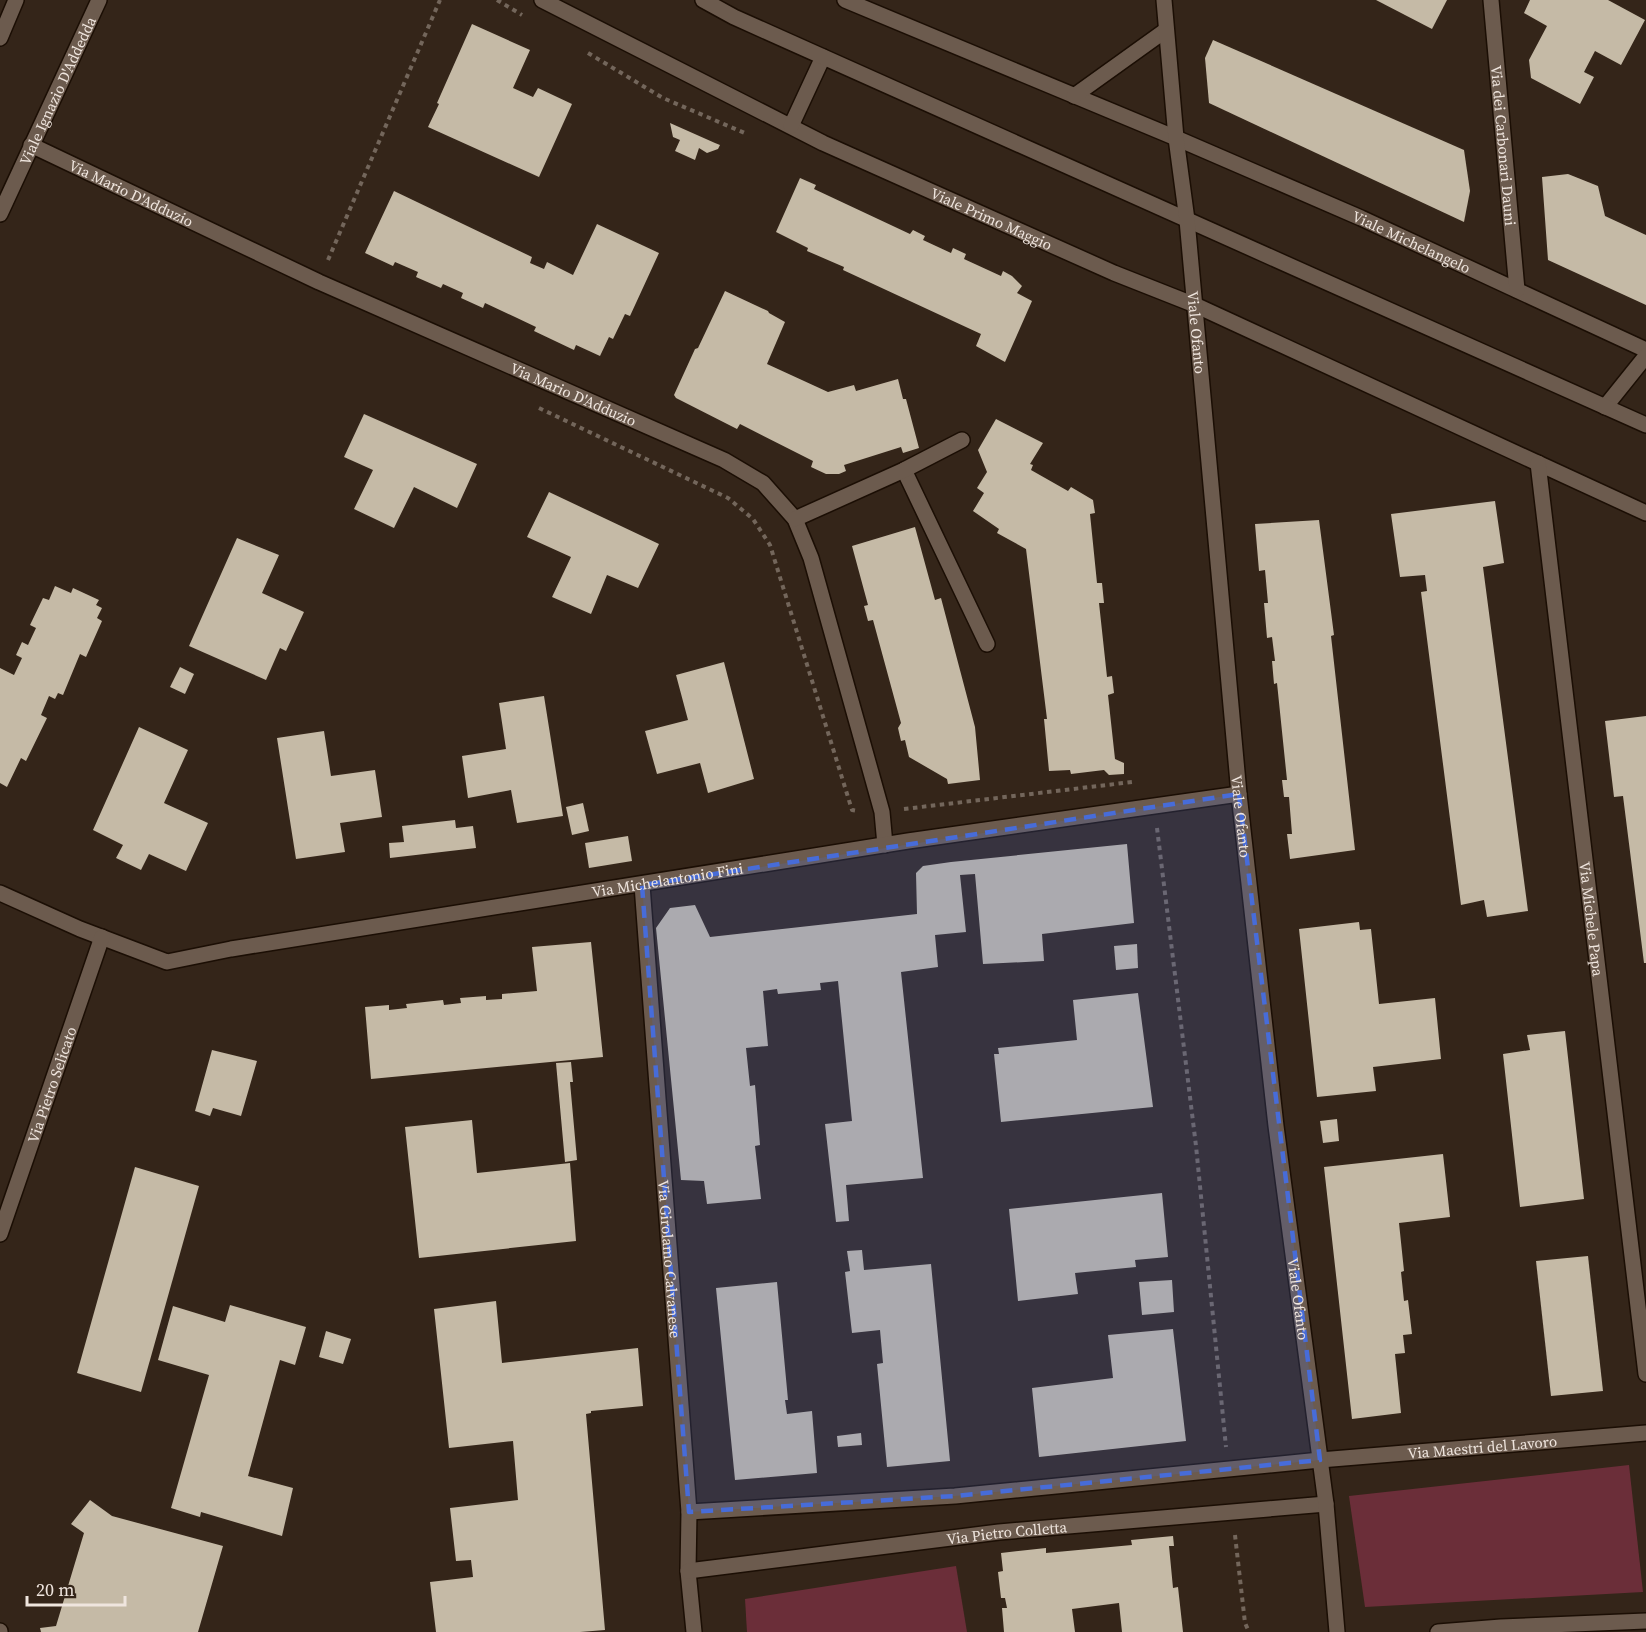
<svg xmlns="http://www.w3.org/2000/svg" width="1646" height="1632" font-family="'Source Serif 4',serif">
	<rect width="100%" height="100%" fill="#342519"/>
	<g fill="#6b2e39">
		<polygon points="1629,1465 1643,1592 1365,1607 1349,1496"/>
		<polygon points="956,1566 967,1632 747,1632 745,1599"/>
	</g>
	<g fill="#c5baa6">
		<polygon points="1376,0 1447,0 1432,29"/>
		<polygon points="1530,0 1608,0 1645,20 1621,65 1595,51 1584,72 1594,77 1580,104 1531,78 1529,60 1547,26 1524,13"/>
		<polygon points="472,24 530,50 513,88 533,97 538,88 572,104 539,177 428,127 439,104 437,103"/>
		<polygon points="1213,40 1464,150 1470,191 1464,222 1209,103 1205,58"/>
		<polygon points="670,123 715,143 720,145 718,149 707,153 699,148 695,160 675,151 680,140 673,137"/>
		<polygon points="1568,174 1598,186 1605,216 1646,235 1646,305 1548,260 1542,177"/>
		<polygon points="800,178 816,185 814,189 910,234 913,230 925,236 923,240 951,253 953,248 966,254 964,259 1001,276 1003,271 1012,276 1022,286 1017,293 1032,301 1005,362 976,346 981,334 843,270 844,267 807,251 808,248 776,232"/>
		<polygon points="394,191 532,257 530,263 544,269 547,262 573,275 597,224 659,253 630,316 625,314 613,339 609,337 600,356 576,345 574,350 534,331 536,327 515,317 485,303 483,308 461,298 463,293 443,284 441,288 416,277 418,272 395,262 393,266 365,253"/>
		<polygon points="725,291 768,311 769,313 785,322 767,364 828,392 854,385 856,391 898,379 903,399 906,399 919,448 903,453 901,447 844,465 846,471 839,474 826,474 811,467 813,461 740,424 737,429 676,398 674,395 695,349 698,348"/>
		<polygon points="364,414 477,464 457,508 414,487 394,528 354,509 373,470 344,457"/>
		<polygon points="996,419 1043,443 1030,464 1033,465 1031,470 1068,491 1071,487 1093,500 1095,513 1090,514 1097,583 1102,583 1104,603 1099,603 1107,677 1112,676 1114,693 1108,695 1115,759 1124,763 1124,774 1109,775 1104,770 1071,774 1070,770 1049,771 1044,719 1047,719 1026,549 997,533 999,529 973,511 984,493 977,488 987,472 978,450"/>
		<polygon points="549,492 659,544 638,588 607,575 591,614 552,597 571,557 527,537"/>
		<polygon points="1495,501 1504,563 1483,567 1528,911 1487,917 1484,900 1461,905 1421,592 1427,591 1425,575 1400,577 1391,514"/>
		<polygon points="1319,520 1334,635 1331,636 1355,850 1290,859 1287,834 1292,834 1289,797 1284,797 1282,780 1287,780 1277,683 1274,684 1272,661 1275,661 1272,637 1267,638 1264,603 1268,603 1265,570 1259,571 1255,524"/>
		<polygon points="915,527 935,600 941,598 975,727 980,780 948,784 947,779 909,757 905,740 901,741 898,728 901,723 873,620 868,621 864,606 868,605 852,546"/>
		<polygon points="237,538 279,555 262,593 304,612 286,651 280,648 266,680 189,646"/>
		<polygon points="55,586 71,593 73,588 99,600 96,605 102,608 97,618 102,621 86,657 80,654 63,695 58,693 55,699 49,696 41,715 47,718 26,761 21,758 7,787 0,783 0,668 14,675 22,658 16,655 22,642 28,645 36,628 30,625 43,598 49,600"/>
		<polygon points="724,662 754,779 708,793 700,763 657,774 645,731 688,720 676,675"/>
		<polygon points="180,667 194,674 185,694 170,687"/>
		<polygon points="544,696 563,816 517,823 511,790 468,798 462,756 506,749 499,703"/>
		<polygon points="1646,716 1646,963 1644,963 1623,796 1614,797 1605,721"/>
		<polygon points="139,727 188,750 164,803 208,823 186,871 149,854 141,870 116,858 123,845 93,830"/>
		<polygon points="324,731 331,776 375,770 382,817 340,823 345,852 296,859 277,738"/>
		<polygon points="583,803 589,831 572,835 566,807"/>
		<polygon points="455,820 456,828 473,826 476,848 390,858 389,843 404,842 402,826"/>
		<polygon points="628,836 632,861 589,868 585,843"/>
		<polygon points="1127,844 1134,923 1042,934 1044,961 983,964 975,874 960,875 966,932 935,935 938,967 901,972 923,1178 846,1185 849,1221 836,1222 825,1124 852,1121 838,981 820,983 821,990 778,994 777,989 763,991 768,1046 746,1048 750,1086 755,1085 760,1145 755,1146 761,1199 707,1204 704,1181 681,1180 656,928 670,908 695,905 710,937 917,914 916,873 923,866 951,862"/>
		<polygon points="1359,922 1360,930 1371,929 1379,1004 1435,998 1441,1059 1373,1067 1376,1091 1317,1097 1299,929"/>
		<polygon points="591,942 603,1057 371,1079 365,1007 389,1005 389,1010 407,1008 406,1004 443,1000 444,1005 461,1003 460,998 486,996 486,1000 502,999 502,994 537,991 532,947"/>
		<polygon points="1137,944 1138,968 1116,970 1114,946"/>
		<polygon points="1138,993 1153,1107 1001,1122 994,1054 999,1054 998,1048 1077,1040 1073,1000"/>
		<polygon points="1565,1031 1584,1199 1520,1207 1503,1054 1530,1050 1527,1035"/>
		<polygon points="212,1050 257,1061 241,1116 213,1108 210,1116 195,1111"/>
		<polygon points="571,1062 573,1082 570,1082 577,1160 565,1162 556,1063"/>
		<polygon points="1337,1119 1339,1141 1323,1143 1320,1121"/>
		<polygon points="472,1120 477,1173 570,1163 576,1241 419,1258 405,1127"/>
		<polygon points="1443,1154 1450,1217 1399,1223 1404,1271 1401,1272 1404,1301 1408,1300 1412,1334 1403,1335 1405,1353 1395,1354 1401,1413 1352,1419 1324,1167"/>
		<polygon points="135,1167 199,1186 141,1392 77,1373"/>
		<polygon points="1162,1193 1168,1257 1135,1260 1136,1267 1075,1273 1078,1294 1018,1301 1009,1209"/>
		<polygon points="862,1250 864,1270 931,1264 950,1461 887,1467 877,1364 883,1363 880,1330 852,1333 845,1272 850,1271 847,1251"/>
		<polygon points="1588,1256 1603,1391 1551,1396 1536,1261"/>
		<polygon points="1172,1280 1174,1312 1142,1315 1139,1282"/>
		<polygon points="777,1282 788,1400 785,1400 787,1414 812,1411 817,1473 735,1480 716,1288"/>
		<polygon points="496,1301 502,1363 638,1348 643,1406 591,1411 591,1413 586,1414 605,1630 580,1632 436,1632 430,1582 473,1577 471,1560 456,1561 450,1508 518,1500 513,1441 449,1448 434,1309"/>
		<polygon points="230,1305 306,1327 295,1365 280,1360 248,1476 293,1488 282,1536 201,1512 200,1517 171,1508 209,1375 158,1360 173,1306 225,1322"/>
		<polygon points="1173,1329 1186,1441 1039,1457 1032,1388 1113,1378 1108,1335"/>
		<polygon points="326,1331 351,1339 343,1364 319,1357"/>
		<polygon points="861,1433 862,1445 838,1447 837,1436"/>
		<polygon points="90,1500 112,1516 223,1546 198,1632 41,1632 40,1628 56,1626 84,1533 71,1524"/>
		<polygon points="1173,1536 1174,1546 1169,1546 1173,1588 1178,1587 1183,1632 1122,1632 1119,1603 1072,1609 1075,1632 1004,1632 1002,1608 1007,1608 1005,1598 1001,1598 998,1572 1003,1571 1001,1553 1046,1548 1046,1553 1132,1545 1131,1540"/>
	</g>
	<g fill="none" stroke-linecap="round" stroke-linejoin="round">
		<g stroke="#1b0e04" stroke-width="18">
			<g id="minor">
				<path id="s1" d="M542 0 823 143 1114 273 1195 305 1646 513"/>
				<path id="s2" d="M845 0 1176 138 1361 218 1646 350"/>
				<path id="s3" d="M1491 0 1517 290"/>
				<polyline points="0,38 16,0"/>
				<polyline points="1074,96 1166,30"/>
				<polyline points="791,126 823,57"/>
				<path id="s4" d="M31 145 319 282 724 460 763 483 795 519 811 558 882 812 885 845"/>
				<path id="s5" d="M0 214 99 0"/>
				<polyline points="1605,407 1646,356"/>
				<path id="s6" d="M1538 463 1646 1374"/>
				<polyline points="904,470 987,644"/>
				<polyline points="795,519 904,470 962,440"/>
				<path id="s7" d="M642 885 689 1512 688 1571 694 1632"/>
				<path id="s8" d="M0 893 80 929 167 962 231 949 908 841 1239 794"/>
				<path id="s9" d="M0 1234 102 937"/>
				<path id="s10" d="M689 1512 955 1496 1320 1460 1646 1433"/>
				<path id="s11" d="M688 1571 999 1532 1326 1504"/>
				<polyline points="0,1631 0,1632"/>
				<polyline points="1438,1632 1501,1627 1646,1621"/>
			</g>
		</g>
		<g stroke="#1b0e04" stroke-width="18">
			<polyline id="tertiary" points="703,0 734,17 1646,425"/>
		</g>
		<g stroke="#1b0e04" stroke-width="18">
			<g id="secondary">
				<path id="s12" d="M1164 0 1176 138 1187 220 1239 794 1276 1126 1326 1504 1337 1632"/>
			</g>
		</g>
		<g stroke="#73665b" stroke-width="4" stroke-dasharray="4.5 4.5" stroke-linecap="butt">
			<polyline points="497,0 522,15"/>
			<polyline points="588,53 663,98 747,134"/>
			<polyline points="328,260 440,0"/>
			<polyline points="539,408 728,498 753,519 770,545 852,810 858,811"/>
			<polyline points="904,809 1132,782"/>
			<polyline points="1157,828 1196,1146 1226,1447"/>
			<polyline points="1235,1535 1245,1623 1249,1632"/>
		</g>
		<use href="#minor" stroke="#6c5b4e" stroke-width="15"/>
		<use href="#tertiary" stroke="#6c5b4e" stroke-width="15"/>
		<use href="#secondary" stroke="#6c5b4e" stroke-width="15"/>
	</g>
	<path fill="#476cd9" fill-opacity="0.2" stroke="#476cd9" stroke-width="4.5" stroke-dasharray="12 8" stroke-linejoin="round" d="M1239 794 1320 1460 955 1496 689 1512 642 885Z"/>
	<g text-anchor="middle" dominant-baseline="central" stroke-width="6" stroke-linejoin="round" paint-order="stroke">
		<g font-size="15" fill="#efe5de" stroke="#342519">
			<text stroke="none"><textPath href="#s5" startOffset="136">Viale Ignazio D'Addedda</textPath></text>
			<text stroke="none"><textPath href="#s3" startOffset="146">Via dei Carbonari Dauni</textPath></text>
			<text stroke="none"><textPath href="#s4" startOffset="111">Via Mario D'Adduzio</textPath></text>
			<text stroke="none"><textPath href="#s1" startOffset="500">Viale Primo Maggio</textPath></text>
			<text stroke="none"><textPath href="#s2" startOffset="616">Viale Michelangelo</textPath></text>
			<text stroke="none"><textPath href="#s12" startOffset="334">Viale Ofanto</textPath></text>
			<text stroke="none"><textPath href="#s4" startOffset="597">Via Mario D'Adduzio</textPath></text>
			<text stroke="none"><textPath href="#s12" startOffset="820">Viale Ofanto</textPath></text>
			<text stroke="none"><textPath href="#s8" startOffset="688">Via Michelantonio Fini</textPath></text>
			<text stroke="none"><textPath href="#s6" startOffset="459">Via Michele Papa</textPath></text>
			<text stroke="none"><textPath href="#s9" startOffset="158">Via Pietro Selicato</textPath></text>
			<text stroke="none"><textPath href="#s7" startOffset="375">Via Girolamo Calvanese</textPath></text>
			<text stroke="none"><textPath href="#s12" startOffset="1306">Viale Ofanto</textPath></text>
			<text stroke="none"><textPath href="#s10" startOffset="796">Via Maestri del Lavoro</textPath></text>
			<text stroke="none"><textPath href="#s11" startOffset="321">Via Pietro Colletta</textPath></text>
		</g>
	</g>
	<path d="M27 1596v9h98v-9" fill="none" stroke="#efe5de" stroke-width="3"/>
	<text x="36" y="1596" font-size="18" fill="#efe5de" stroke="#342519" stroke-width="4.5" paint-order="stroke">20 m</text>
</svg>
